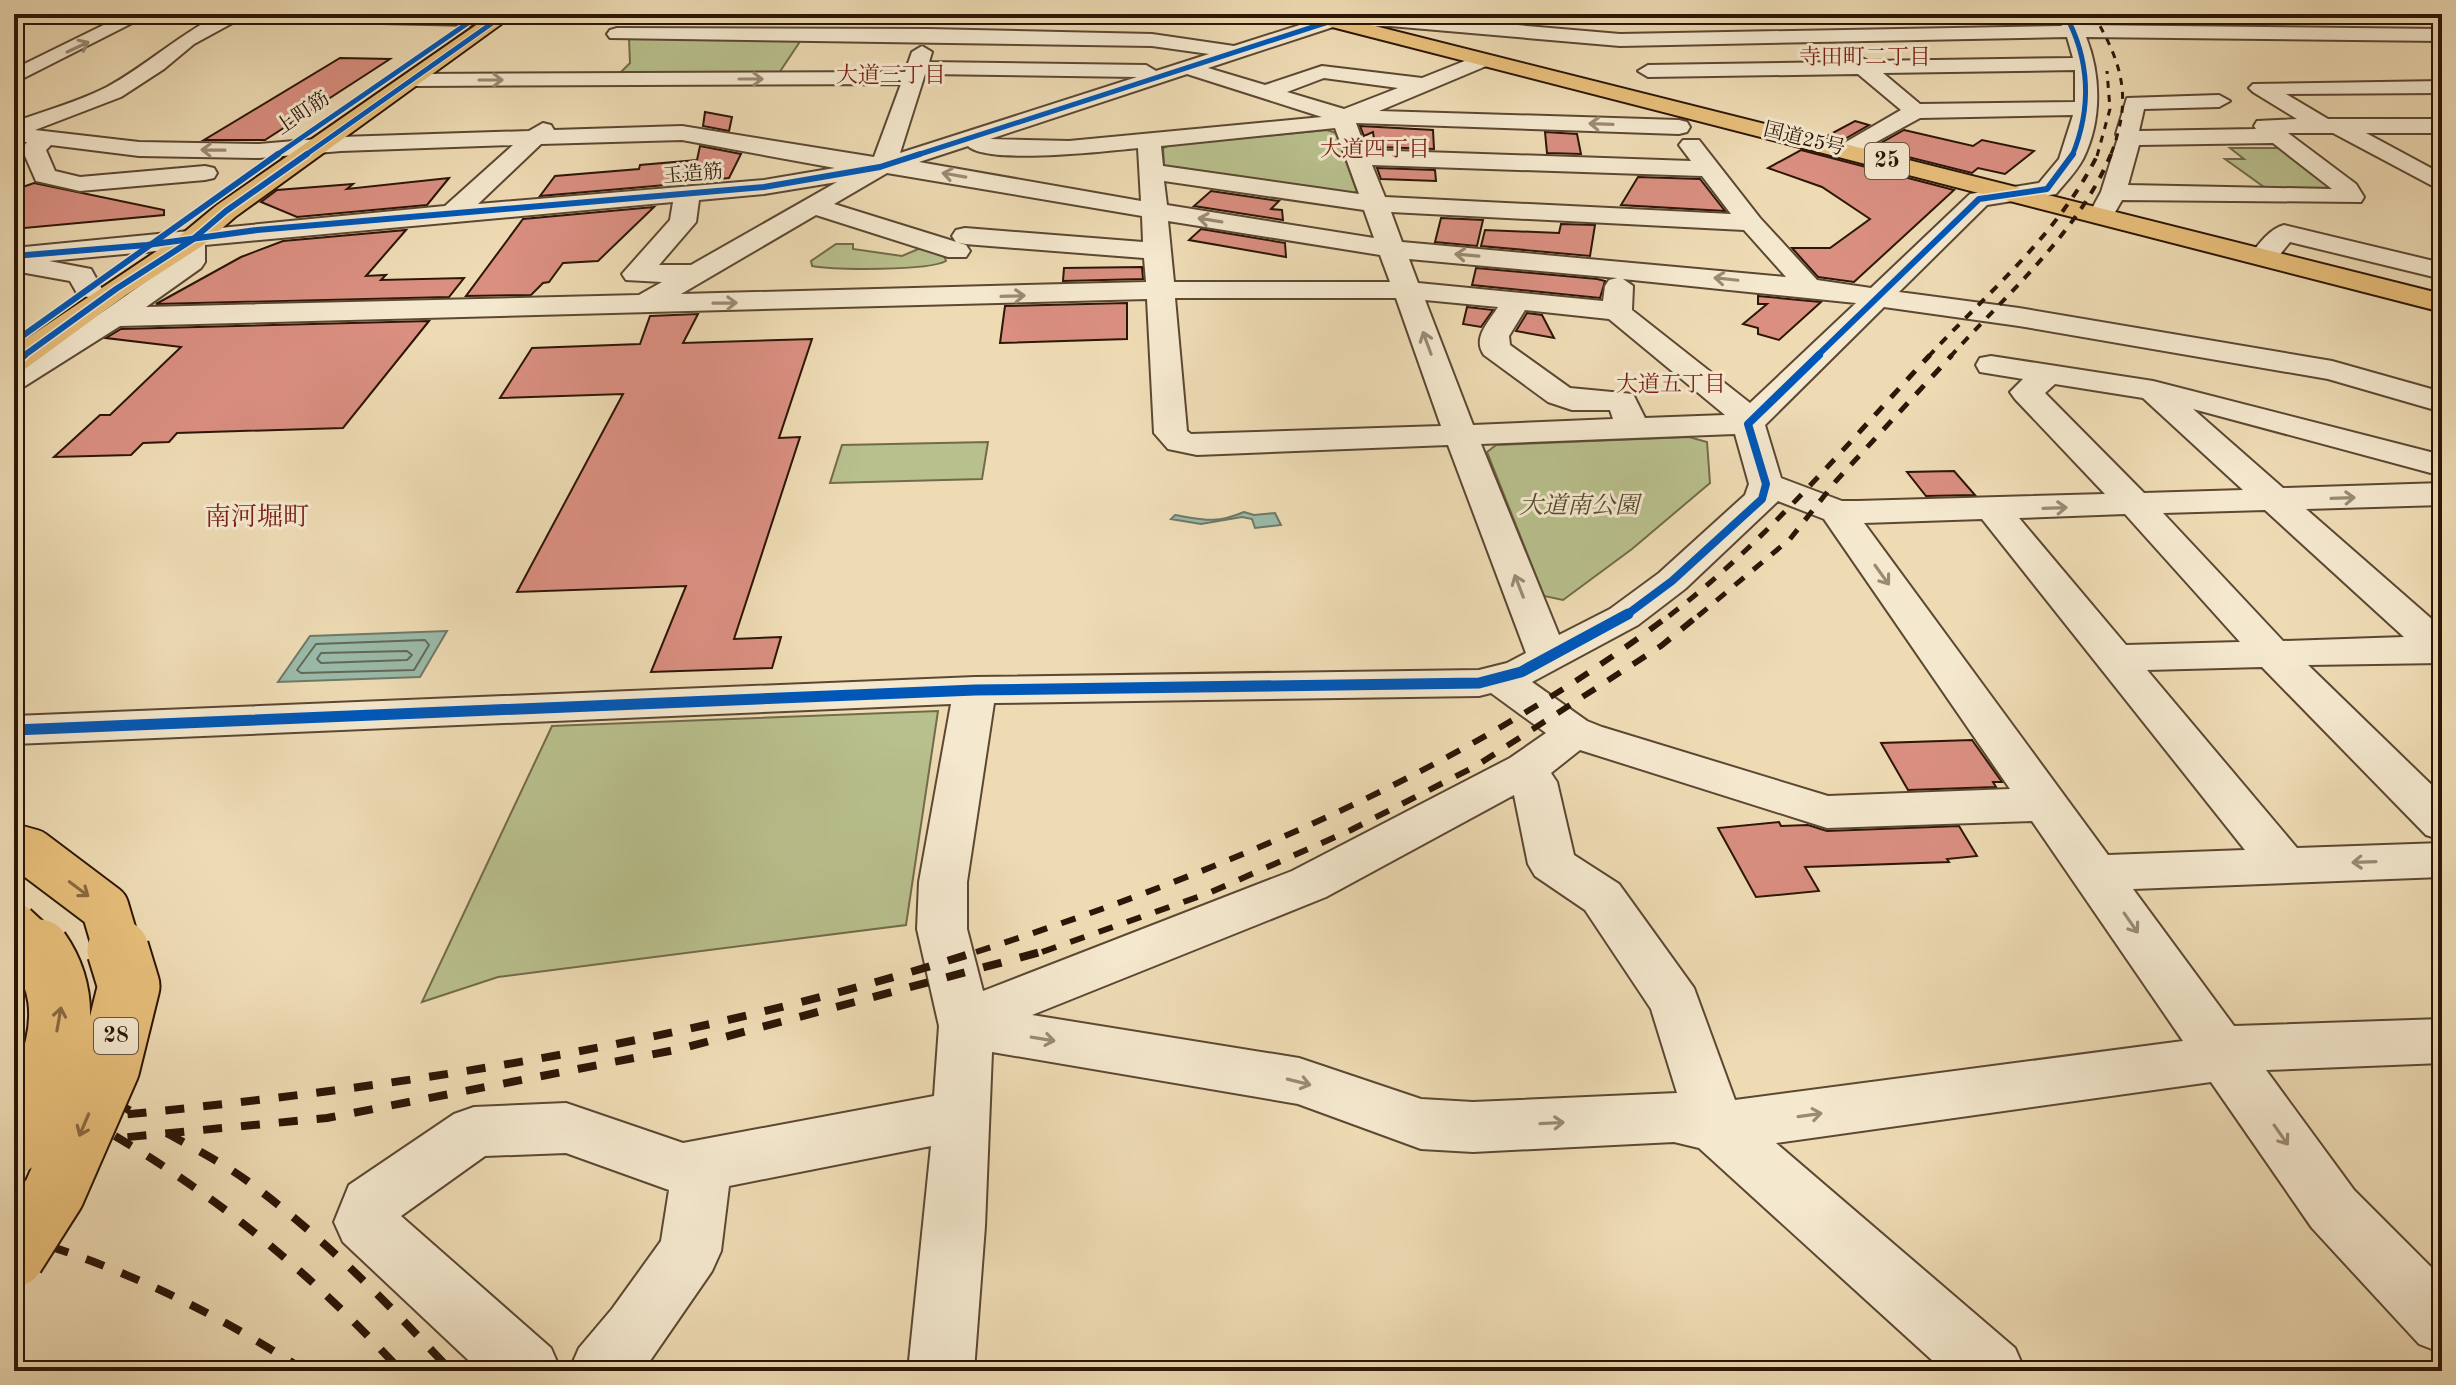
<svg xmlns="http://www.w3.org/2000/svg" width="2456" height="1385" font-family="'Old Standard TT','Noto Serif JP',serif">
	<rect width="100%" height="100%" fill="#eedbb4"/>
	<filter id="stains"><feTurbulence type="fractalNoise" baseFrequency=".0025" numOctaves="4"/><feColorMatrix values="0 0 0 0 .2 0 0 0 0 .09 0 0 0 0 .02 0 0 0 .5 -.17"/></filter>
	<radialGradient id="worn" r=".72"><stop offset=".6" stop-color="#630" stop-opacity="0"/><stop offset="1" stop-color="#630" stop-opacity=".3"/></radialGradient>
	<g fill="#b8c08d" stroke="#726b4a" stroke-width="2">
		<polygon points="637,36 803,37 777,76 619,74 630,63 629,39"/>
		<polygon points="1327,130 1336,133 1357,192 1347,195 1170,169 1164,165 1163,148 1170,145"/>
		<polygon points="2230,148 2279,148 2344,193 2271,192 2225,159 2244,159"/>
		<path d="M836 244H853V249L902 256 923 247 942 250 946 261C928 271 835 270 812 266L811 261Z"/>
		<polygon points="1689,437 1707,442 1710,483 1632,549 1563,600 1544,596 1487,452 1496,445"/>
		<polygon points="988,442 982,479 830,483 842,445"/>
		<polygon points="938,711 906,925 498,977 422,1002 552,726"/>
	</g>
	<g fill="#9abbaa" stroke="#6e7969" stroke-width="2">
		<path d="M1244 512 1254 515 1275 513 1281 525 1255 528 1252 519 1242 517 1201 524 1171 519 1175 515C1204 520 1216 524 1244 512Z"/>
		<polygon points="447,631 420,677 278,682 310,636"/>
	</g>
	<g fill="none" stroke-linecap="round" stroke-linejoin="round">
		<g stroke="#636858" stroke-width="2">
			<polygon points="425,640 429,645 414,670 301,673 297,670 316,644"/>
			<polygon points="407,651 412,655 407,660 321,663 317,659 321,653"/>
		</g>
	</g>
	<g fill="#da8f81" stroke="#2c1607" stroke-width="2">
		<polygon points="340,58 390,59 265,140 204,140"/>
		<polygon points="705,112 732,117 729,131 703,126"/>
		<polygon points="1855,121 1869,125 1843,140 1827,136"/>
		<polygon points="1360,126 1433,130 1434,149 1375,147 1373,132 1364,136"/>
		<polygon points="1904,130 1973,146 1982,140 2034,151 2005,174 1978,168 1972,173 1872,148"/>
		<polygon points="1545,132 1577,134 1581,154 1547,153"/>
		<polygon points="700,146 741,154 729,178 684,182 695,166 677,184 540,196 555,176 639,169 640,165 697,160"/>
		<polygon points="1801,150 1954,190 1854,282 1818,277 1792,248 1830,248 1870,219 1822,187 1768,168"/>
		<polygon points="1377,168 1435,170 1436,181 1381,179"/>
		<polygon points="1638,177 1700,179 1725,211 1621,205"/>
		<polygon points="449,178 427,205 297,217 261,202 277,190 353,184 347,189"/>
		<polygon points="34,183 164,210 164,215 14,229 14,190"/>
		<polygon points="1211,191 1279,201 1271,209 1282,210 1283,220 1194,206"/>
		<polygon points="654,207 598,261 563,263 549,282 543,283 531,295 466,296 523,219"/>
		<polygon points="1441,218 1483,220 1477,246 1435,242"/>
		<polygon points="1561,224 1595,225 1590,256 1481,246 1485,230 1559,233"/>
		<polygon points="1201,229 1285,243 1286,257 1189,240"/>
		<polygon points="406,230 366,276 386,275 381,280 464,278 449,297 156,304 241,257 283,241"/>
		<polygon points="1142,267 1143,279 1063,281 1064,268"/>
		<polygon points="1476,268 1597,279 1605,281 1600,298 1472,285"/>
		<polygon points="1758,296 1821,302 1779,340 1758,334 1758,328 1743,324 1767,304 1758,304"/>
		<polygon points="1127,303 1127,339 1000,343 1005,306"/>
		<polygon points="1467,307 1493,310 1481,327 1463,324"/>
		<polygon points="1527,313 1542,315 1554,338 1516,331"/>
		<polygon points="698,314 683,343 812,339 779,438 800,437 734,639 781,637 772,668 651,672 686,586 517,592 623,394 500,398 532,348 640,344 650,316"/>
		<polygon points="429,321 343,428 177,433 169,442 143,443 131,455 54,457 100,415 110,415 181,347 106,338 121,329"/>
		<polygon points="1954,471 1975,495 1926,496 1907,472"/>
		<polygon points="1972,740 2002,782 1993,782 1996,787 1908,790 1881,743"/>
		<polygon points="1779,822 1781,826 1808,825 1827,831 1959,826 1977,856 1947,859 1949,862 1805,867 1819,891 1756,897 1718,828"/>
	</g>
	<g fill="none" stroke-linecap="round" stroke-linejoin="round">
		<g stroke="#5c4732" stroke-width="4">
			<g id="minor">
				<polygon points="126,14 150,14 14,83 14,69"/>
				<path d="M204 14H477L483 19 474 25 238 20 194 44 164 69 121 97 35 130 139 142 259 144 341 137 529 131 543 123 551 125 554 130 682 126 874 157 901 84 413 86 403 80 413 74 905 72 912 52 922 46 932 52 929 62 1146 65 1156 71 1209 54 1152 46 610 38 607 34 610 30 617 28 929 29 1152 34 1234 46 1334 14H1390L1620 34 2062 26 2056 14H2074L2081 25 2442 29V41L2086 37C2101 75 2102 121 2083 159 2076 172 2065 183 2056 194L1987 205 1899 292 2019 308 2332 361 2442 392V412L2328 379 2019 326 1884 307 1765 425 1781 478 1842 501H1857L2105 494 2015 399 2010 392 2023 379 1980 372 1976 365 1980 358 1991 356 2153 381 2442 455V476L2193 409 2283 488 2442 483V505L2306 509 2442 628V663L2308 665 2442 795V840L2426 835 2262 667 2147 670 2297 848 2442 843V877L2133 889 2234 1026 2442 1019V1063L2266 1070 2354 1190 2442 1278V1353L2419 1344 2312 1228 2211 1082 1776 1143 2015 1348 2025 1371H1944L1699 1148 1674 1142 1473 1152 1421 1149 1298 1104 992 1052 985 1226 974 1371H908L931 1146 729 1186 721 1251 712 1271 643 1371H569L579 1348 612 1309 661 1241 669 1190 566 1153 485 1156 401 1216 551 1348 561 1371H480L343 1242 334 1222 349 1185 454 1114 474 1107 566 1103 683 1143 934 1096 939 1026 917 929 919 882 951 704 14 744V716L975 677 1479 670 1507 663 1526 653 1448 445 1197 455 1168 449 1154 433 1147 299 120 326 25 386 14 388V366L104 311 178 259V249L49 261 91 269 102 289 98 295 88 297 78 295 70 281 20 272 18 264H14V248L445 206 513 145 341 151 259 158 139 156 51 145 46 150 55 171 80 177 205 166 214 168 217 173 214 178 205 180 80 191 36 181 22 149 27 142 14 141V122C44 111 78 102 107 87 144 67 174 39 211 19ZM1390 26 1620 46 2067 37 2073 58 1868 61 1854 54 1847 56 1845 62 1648 65 1638 71 1648 77 1858 74 1901 110 1839 146 1835 151 1839 156 1847 158 1920 118 2073 115 2059 159 2039 183 1970 194 1871 288 1817 280 1760 218 1699 140H1683L1679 145 1691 161 1366 150 1356 123 1679 134 1687 132 1690 127 1687 122 1679 120 1379 111 1491 64 1494 60 1491 56H1477L1422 78 1322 66 1265 85 1208 68 1333 27ZM2075 70V102L1920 104 1883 73ZM925 74 1137 77 900 153ZM1187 74 1322 117 1069 141 990 139ZM1324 78 1398 88 1344 109 1287 92ZM1335 128 1359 194 1163 166 1161 146ZM682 140 835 168 764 180 478 204 541 144ZM968 146C987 165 1108 151 1138 148L1141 201 919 162ZM1372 165 1702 176 1731 214 1385 197ZM887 173 1142 216 1143 242 965 228 956 230 952 236 956 242 965 244 1144 258 1146 282 681 294 816 215 948 257H966L970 251 966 245 834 204ZM1164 181 1364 210 1374 238 1167 205ZM837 182 691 265H659L696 222 699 200 764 194ZM673 202 670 220 622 274 626 280 662 282 639 295 146 307 201 268 205 262V245ZM1391 212 1744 230 1786 277 1402 242ZM1168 221 1380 255 1390 282H1174ZM1409 259 1617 278 1609 280 1605 286 1603 301 1418 283ZM1623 279 1856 303 1750 403 1632 310 1633 286ZM1175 298H1396L1441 426 1191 434 1187 431ZM1425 300 1498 307C1488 323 1472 338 1484 355L1548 402 1572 410H1610L1613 419 1473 425ZM1525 310 1609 319 1725 415 1645 418 1633 394 1570 388 1510 345 1509 336ZM2055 384 2143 398 2243 490 2144 493 2045 393ZM1735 434 1749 484 1745 495 1659 573 1610 609 1559 635 1481 444ZM1778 501 1824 519 2010 789 1828 796 1602 727 1587 721 1532 682 1638 625 1685 589ZM2265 510 2404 637 2283 641 2163 513ZM2125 514 2240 642 2126 645 2019 518ZM1982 519 2245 850 2108 855 1864 523ZM1491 693 1546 733 1510 758 1292 871 983 991 967 929V882L994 703 1479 696ZM1580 750 1827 828 2032 821 2183 1041 1735 1100 1694 988 1619 884 1574 855 1557 782 1551 773ZM1514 795 1528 864 1535 876 1585 910 1651 1009 1677 1093 1473 1102 1421 1099 1299 1058 1032 1015 1326 897Z"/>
				<path d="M2442 81V93L2286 94 2328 119H2442V133H2366L2442 174V191L2333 133H2288L2356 184 2364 197 2361 202 2122 200 2110 221H2092L2088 216 2101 192 2118 138 2116 134 2127 98 2219 95 2230 101 2219 107 2144 109 2139 131 2256 129 2254 126 2257 121 2297 119 2253 92 2249 88 2253 84ZM2273 143 2332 189 2128 185 2139 145Z"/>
				<path d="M2284 225 2442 263V279L2290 242 2273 263H2253L2249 257C2258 245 2269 229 2284 225Z"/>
			</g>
		</g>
		<g stroke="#2c1607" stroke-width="4">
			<polygon id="major" points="492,14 515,14 235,217 202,246 126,295 25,369 14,372 14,347 182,234 217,205"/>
		</g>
		<g stroke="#2c1607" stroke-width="4">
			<polygon id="highway" points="1294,14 1327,14 2442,294 2442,312 1297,18"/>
		</g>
		<use href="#minor" fill="#f4e8ce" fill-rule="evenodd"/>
		<use href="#major" fill="#e7be7a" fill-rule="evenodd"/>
		<use href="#highway" fill="#e7be7a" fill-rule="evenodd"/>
		<g stroke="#2c1607" stroke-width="3" stroke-dasharray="7 7" stroke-linecap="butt">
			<path d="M2093 14C2123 64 2133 100 2110 156"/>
			<polyline points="2097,156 2110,109 2107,71"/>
		</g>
		<g stroke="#2c1607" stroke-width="4" stroke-dasharray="9 9" stroke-linecap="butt">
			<path d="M1928 357C1988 292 2058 235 2098 154"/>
			<path d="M1950 357C2006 295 2079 232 2111 154"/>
		</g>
		<g stroke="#2c1607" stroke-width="5" stroke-dasharray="12 12" stroke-linecap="butt">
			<path d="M1669 616C1768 540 1845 446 1930 355"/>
			<polyline points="1698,616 1790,539 1836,481 1952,355"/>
		</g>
		<g stroke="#2c1607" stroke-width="6" stroke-dasharray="15 15" stroke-linecap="butt">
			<path d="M976 952C1222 872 1464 771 1671 614"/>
			<polyline points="1042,952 1209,893 1351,830 1476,766 1661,646 1700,614"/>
		</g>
		<g stroke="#2c1607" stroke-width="8" stroke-dasharray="19 19" stroke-linecap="butt">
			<polyline points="14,1045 136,1114"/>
			<polyline points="14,1082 84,1119"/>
			<path d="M14 1125C344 1096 665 1052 982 950"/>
			<path d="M167 1133C193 1148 221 1162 246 1180 321 1235 388 1303 451 1371"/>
			<path d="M115 1136C223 1200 316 1278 401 1371"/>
			<polyline points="14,1148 327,1118 680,1049 1048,950"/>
			<path d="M14 1235C119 1266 214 1311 305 1371"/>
		</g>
		<g stroke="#2c1607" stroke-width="51" stroke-linecap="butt">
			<g id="major-bridge-far1">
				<polyline points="14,848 32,853 105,908 118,952"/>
				<polyline points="14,927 41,952"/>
			</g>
		</g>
		<g stroke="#2c1607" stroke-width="65" stroke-linecap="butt">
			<g id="major-bridge">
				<path d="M14 1143C46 1083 84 1014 39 950"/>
				<polyline points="14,1256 54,1193 109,1067 129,986 118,950"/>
			</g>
		</g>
		<use href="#major-bridge-far1" stroke="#e7be7a" stroke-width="47"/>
		<use href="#major-bridge" stroke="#e7be7a" stroke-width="61"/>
		<g stroke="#f4e8ce" stroke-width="7">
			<g id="cycleway-far3">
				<path d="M2065 14C2090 59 2092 108 2072 156"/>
				<polyline points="275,156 481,14"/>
				<polyline points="304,156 505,14"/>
				<polyline points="914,156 1353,14"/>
			</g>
		</g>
		<g stroke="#f4e8ce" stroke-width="9">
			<g id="cycleway-far2">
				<polyline points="14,256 147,245 257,230 764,187 880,167 920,154"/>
				<polyline points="14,342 278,154"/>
				<polyline points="22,357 116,289 192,240 226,211 307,154"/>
				<polyline points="1816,357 1979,199 2047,189 2073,154"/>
			</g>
		</g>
		<g stroke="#f4e8ce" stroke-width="12">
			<g id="cycleway-far1">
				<polyline points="14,362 24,355"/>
				<polyline points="1625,616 1672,581 1762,499 1766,484 1748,424 1819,355"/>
			</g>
		</g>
		<g stroke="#f4e8ce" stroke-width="16">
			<polyline id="cycleway" points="14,730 975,690 1479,683 1521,672 1628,614"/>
		</g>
		<use href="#cycleway-far3" stroke="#0057b8" stroke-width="5"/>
		<use href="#cycleway-far2" stroke="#0057b8" stroke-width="6"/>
		<use href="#cycleway-far1" stroke="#0057b8" stroke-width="8"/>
		<use href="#cycleway" stroke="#0057b8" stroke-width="11"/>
	</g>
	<defs><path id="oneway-shaft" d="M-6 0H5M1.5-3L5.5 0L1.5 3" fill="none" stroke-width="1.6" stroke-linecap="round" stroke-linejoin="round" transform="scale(2)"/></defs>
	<g stroke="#9a8a74">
		<use href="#oneway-shaft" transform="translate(78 47) rotate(-25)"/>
		<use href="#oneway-shaft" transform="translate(751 79)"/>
		<use href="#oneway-shaft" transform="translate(491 80)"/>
		<use href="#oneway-shaft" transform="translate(1601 124) rotate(-178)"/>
		<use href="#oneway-shaft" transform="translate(213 150) rotate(-179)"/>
		<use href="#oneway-shaft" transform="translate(954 175) rotate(-170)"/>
		<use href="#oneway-shaft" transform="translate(1210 220) rotate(-171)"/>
		<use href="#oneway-shaft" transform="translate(1467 255) rotate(-175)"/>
		<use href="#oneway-shaft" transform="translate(1726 279) rotate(-174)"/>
		<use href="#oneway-shaft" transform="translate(1013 296) rotate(-2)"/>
		<use href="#oneway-shaft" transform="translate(725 303) rotate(-1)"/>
		<use href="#oneway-shaft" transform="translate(1427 343) rotate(-110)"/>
		<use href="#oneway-shaft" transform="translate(2343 498) rotate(-2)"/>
		<use href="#oneway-shaft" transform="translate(2055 508) rotate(-2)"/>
		<use href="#oneway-shaft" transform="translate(1882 575) rotate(54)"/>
		<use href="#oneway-shaft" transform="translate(1519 586) rotate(-111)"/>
		<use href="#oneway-shaft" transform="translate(2364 862) rotate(178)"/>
		<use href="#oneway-shaft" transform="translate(2131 923) rotate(55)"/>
		<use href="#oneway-shaft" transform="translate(1043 1039) rotate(9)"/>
		<use href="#oneway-shaft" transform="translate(1299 1082) rotate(14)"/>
		<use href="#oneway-shaft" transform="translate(1810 1115) rotate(-8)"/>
		<use href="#oneway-shaft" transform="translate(1552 1123) rotate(-3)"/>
		<use href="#oneway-shaft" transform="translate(2281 1135) rotate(55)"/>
	</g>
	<g stroke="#8a6a40">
		<use href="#oneway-shaft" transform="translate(79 889) rotate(37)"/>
		<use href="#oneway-shaft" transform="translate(59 1019) rotate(-80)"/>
		<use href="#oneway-shaft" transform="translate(84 1125) rotate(113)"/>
	</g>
	<g text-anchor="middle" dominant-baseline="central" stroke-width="6" stroke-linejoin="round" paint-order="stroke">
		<g font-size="20" fill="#2c1607" stroke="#f4e8ce">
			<text transform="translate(303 114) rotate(-34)">上町筋</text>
			<text transform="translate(1804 140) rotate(14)">国道25号</text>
			<text transform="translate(693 175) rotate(-5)">玉造筋</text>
		</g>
		<g font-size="22" fill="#7a1f14" stroke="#f4e8ce">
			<text x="1865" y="58">寺田町二丁目</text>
			<text x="891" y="76">大道三丁目</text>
			<text x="1375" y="150">大道四丁目</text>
			<text x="1671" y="385">大道五丁目</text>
		</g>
		<g fill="#f4e8ce" stroke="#685543" stroke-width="2">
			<rect x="1865" y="143" width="44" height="36" rx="6"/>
			<rect x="94" y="1018" width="44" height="36" rx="6"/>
		</g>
		<g font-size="22" font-weight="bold" fill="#2c1607">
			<text x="1887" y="161">25</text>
			<text x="116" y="1036">28</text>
		</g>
		<g font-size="24" font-style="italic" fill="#56492f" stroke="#f4e8ce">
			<text x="1579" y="507">大道南公園</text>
		</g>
		<g font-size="26" fill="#7a1f14" stroke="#f4e8ce">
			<text x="257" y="518">南河堀町</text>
		</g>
	</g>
	<rect width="2456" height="1385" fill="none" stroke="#eedbb4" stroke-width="48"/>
	<rect x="16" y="16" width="2424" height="1353" fill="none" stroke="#2c1607" stroke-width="4"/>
	<rect x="24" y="24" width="2408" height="1337" fill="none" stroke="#2c1607" stroke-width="2"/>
	<rect width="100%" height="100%" filter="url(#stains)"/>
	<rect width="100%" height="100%" fill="url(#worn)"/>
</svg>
